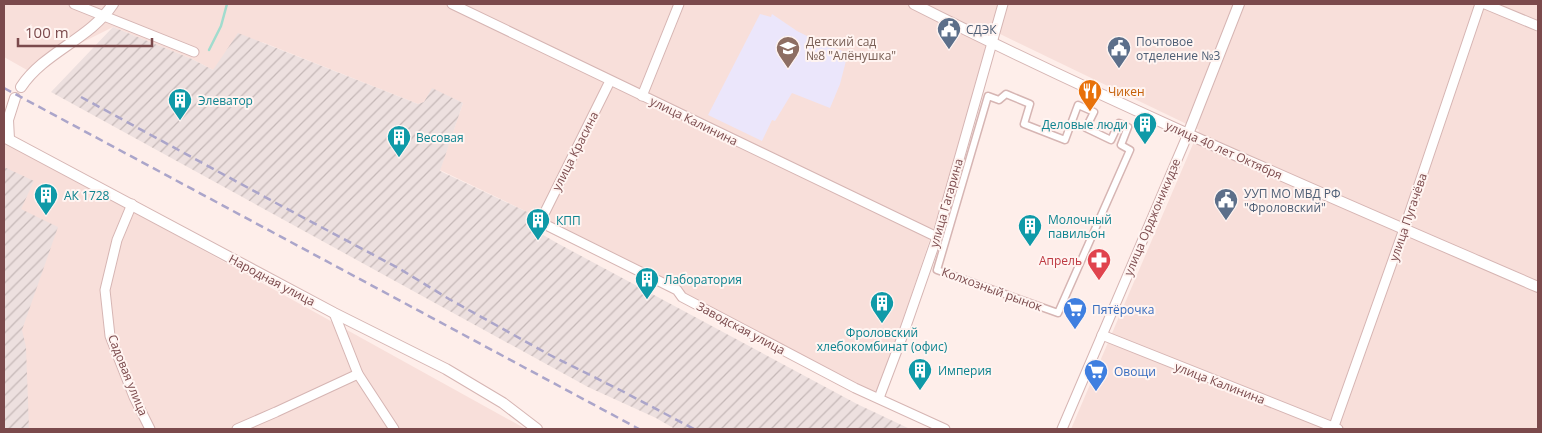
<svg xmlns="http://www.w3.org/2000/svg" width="1542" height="433" font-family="'Open Sans',sans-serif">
	<defs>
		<pattern id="industrial-furrows" width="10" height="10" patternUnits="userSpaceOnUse" patternTransform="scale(1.25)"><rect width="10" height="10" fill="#ede0df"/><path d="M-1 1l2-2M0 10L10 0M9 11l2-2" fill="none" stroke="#c5b8b7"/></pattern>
	</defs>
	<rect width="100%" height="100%" fill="#feeeea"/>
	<g fill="#f8dfda">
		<polygon points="4,4 1538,4 1538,429 1071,429 1199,130 998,33 878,396 540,218 440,170 463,103 432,89 424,102 418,104 262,42 263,44 213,70 192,59 113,27 27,70 4,57"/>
		<polygon points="4,140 526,429 4,429"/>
	</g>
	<g fill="url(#industrial-furrows)">
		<polygon points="113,27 192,59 213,70 238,33 418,104 424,102 432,88 463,103 440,171 540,218 526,225 557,243 857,404 910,429 675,429 656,418 588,387 51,92"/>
		<polygon points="4,167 34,181 21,209 58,227 22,330 26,347 29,429 4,429"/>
	</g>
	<polygon fill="#ebe6fb" points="760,14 771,17 772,14 797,31 823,44 848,53 840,84 830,108 792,93 775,121 772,120 762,141 708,115"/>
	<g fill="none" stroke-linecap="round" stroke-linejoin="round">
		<polyline stroke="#a1dcce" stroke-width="2.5" points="209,50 221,26 227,4"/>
		<g stroke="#d6b5b3" stroke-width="9">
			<polygon id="pedestrian" points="1006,94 1030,104 1024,124 1065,140 1078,105 1094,112 1086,128 1111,140 1119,123 1128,127 1121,145 1130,150 1058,313 937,270 988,96 999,100"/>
		</g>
		<g stroke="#d6b5b3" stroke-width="11">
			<g id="minor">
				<polyline points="74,4 194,52"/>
				<polyline points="452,4 937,237"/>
				<polyline points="1485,4 1538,26"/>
				<polyline points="610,81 540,222 677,290 682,297 855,388 945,429"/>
				<polyline points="642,96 679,4"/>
				<polyline points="132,204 117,240 105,290 110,336 134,397 150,429"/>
				<polyline points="334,313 358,374 394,429"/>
				<polyline points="1102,335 1338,429"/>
				<polyline points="879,398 904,332 937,237 1003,4"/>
				<polyline points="237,429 276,412 358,374"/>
				<polyline points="1062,429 1188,134"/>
				<polyline points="1333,429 1404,229 1480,4"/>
			</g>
		</g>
		<g stroke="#d6b5b3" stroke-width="12">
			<g id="tertiary">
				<path d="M914 4C1118 107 1328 196 1538 287"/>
				<path d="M21 87C44 52 90 39 113 4"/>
				<polyline points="1188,134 1239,4"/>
				<polyline points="4,137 334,313 446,369 503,403 537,429"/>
				<polyline points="9,139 8,120 15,98"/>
			</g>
		</g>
		<use href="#pedestrian" stroke="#fff" stroke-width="6"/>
		<use href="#minor" stroke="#fff" stroke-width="9"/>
		<use href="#tertiary" stroke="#fff" stroke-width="10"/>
		<g stroke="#aba5ca" stroke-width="2.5" stroke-dasharray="8 5" stroke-linecap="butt">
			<polyline points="4,88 639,429"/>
			<polyline points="81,97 276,203 400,269 449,299 548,354 622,391 694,429"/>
		</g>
	</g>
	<defs>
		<g id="civic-pin" transform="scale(1.25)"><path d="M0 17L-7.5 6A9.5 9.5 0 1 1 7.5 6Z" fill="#5c6f8a" stroke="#fff4f1"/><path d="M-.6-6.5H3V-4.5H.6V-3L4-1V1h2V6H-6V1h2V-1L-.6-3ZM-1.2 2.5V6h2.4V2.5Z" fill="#fff"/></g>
		<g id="school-pin" transform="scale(1.25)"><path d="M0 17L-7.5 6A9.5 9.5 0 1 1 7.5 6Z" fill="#8d6e63" stroke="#fff4f1"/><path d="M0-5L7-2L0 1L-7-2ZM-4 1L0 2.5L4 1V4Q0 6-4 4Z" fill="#fff"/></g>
		<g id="restaurant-pin" transform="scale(1.25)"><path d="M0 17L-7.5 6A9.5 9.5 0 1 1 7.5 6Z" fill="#e8710a" stroke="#fff4f1"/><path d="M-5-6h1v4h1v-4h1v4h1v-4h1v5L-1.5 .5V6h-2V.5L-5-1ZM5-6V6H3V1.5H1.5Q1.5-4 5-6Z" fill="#fff"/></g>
		<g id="building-pin" transform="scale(1.25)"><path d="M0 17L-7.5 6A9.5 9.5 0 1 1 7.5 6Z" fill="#0f9aa8" stroke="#fff4f1"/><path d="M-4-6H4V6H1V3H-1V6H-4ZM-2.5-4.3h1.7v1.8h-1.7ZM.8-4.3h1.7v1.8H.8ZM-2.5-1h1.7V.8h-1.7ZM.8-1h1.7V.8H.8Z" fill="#fff"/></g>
		<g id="pharmacy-pin" transform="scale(1.25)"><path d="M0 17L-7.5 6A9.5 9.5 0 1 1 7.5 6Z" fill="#e0444e" stroke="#fff4f1"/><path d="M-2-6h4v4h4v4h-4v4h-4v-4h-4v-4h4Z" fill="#fff"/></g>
		<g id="supermarket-pin" transform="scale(1.25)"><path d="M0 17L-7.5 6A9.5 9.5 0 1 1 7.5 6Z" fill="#3f7fe0" stroke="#fff4f1"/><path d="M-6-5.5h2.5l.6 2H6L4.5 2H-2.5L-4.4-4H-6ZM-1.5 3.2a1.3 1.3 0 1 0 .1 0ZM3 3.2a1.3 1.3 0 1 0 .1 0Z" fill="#fff"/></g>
	</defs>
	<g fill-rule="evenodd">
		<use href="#civic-pin" x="949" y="29"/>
		<use href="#school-pin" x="788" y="48"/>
		<use href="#civic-pin" x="1119" y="48"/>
		<use href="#restaurant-pin" x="1090" y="91"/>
		<use href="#building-pin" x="180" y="100"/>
		<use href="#building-pin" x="1145" y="124"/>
		<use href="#building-pin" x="399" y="137"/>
		<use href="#building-pin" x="46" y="195"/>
		<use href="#civic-pin" x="1226" y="200"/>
		<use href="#building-pin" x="538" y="220"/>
		<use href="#building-pin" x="1030" y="226"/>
		<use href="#pharmacy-pin" x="1099" y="260"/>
		<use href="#building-pin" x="647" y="279"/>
		<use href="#building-pin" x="882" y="303"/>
		<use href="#supermarket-pin" x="1075" y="309"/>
		<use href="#building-pin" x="920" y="370"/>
		<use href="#supermarket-pin" x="1096" y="371"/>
	</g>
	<g text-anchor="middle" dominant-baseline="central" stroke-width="4" stroke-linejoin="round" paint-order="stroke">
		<g font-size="12" fill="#4e5e75" stroke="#fff4f1" text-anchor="start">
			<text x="966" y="29">СДЭК</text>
			<text x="1136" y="41">Почтовое<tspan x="1136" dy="14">отделение №3</tspan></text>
			<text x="1244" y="193">УУП МО МВД РФ<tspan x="1244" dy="14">"Фроловский"</tspan></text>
		</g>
		<g font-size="12" fill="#785e54" stroke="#fff4f1" text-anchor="start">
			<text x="806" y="41">Детский сад<tspan x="806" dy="14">№8 "Алёнушка"</tspan></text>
		</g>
		<g font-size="12" fill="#c56008" stroke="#fff4f1" text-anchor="start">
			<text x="1108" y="91">Чикен</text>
		</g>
		<g font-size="12" fill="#0d838f" stroke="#fff4f1" text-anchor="start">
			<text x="198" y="100">Элеватор</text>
			<text x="1128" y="124" text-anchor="end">Деловые люди</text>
			<text x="416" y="137">Весовая</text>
			<text x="64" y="195">АК 1728</text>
			<text x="1048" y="219">Молочный<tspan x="1048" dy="14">павильон</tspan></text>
			<text x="556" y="220">КПП</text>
			<text x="664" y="279">Лаборатория</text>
			<text x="882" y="332" text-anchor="middle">Фроловский<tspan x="882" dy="14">хлебокомбинат (офис)</tspan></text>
			<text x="938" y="370">Империя</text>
		</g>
		<g font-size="12" fill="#7b4a4c" stroke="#fff4f1">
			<text transform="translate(694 121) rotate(26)">улица Калинина</text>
			<text transform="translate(1224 150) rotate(24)">улица 40 лет Октября</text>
			<text transform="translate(575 151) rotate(-63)">улица Красина</text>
			<text transform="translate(946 203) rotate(-74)">улица Гагарина</text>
			<text transform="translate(1152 217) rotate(-67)">улица Орджоникидзе</text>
			<text transform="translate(1408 217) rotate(-71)">улица Пугачёва</text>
			<text transform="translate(272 280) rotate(28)">Народная улица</text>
			<text transform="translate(992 289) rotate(20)">Колхозный рынок</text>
			<text transform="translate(741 328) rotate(28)">Заводская улица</text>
			<text transform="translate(128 375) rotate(68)">Садовая улица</text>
			<text transform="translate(1220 383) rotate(21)">улица Калинина</text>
		</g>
		<g font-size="12" fill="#be3a42" stroke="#fff4f1" text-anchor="end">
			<text x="1082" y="260">Апрель</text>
		</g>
		<g font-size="12" fill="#366cbe" stroke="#fff4f1" text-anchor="start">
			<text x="1092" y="309">Пятёрочка</text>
			<text x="1114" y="371">Овощи</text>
		</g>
	</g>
	<rect width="1542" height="433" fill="none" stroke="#7b4a4c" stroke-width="10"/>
	<path d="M18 38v8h134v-8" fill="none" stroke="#7b4a4c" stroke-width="2.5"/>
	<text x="25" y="38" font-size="15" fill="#7b4a4c" stroke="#fff4f1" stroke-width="4" paint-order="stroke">100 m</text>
</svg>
